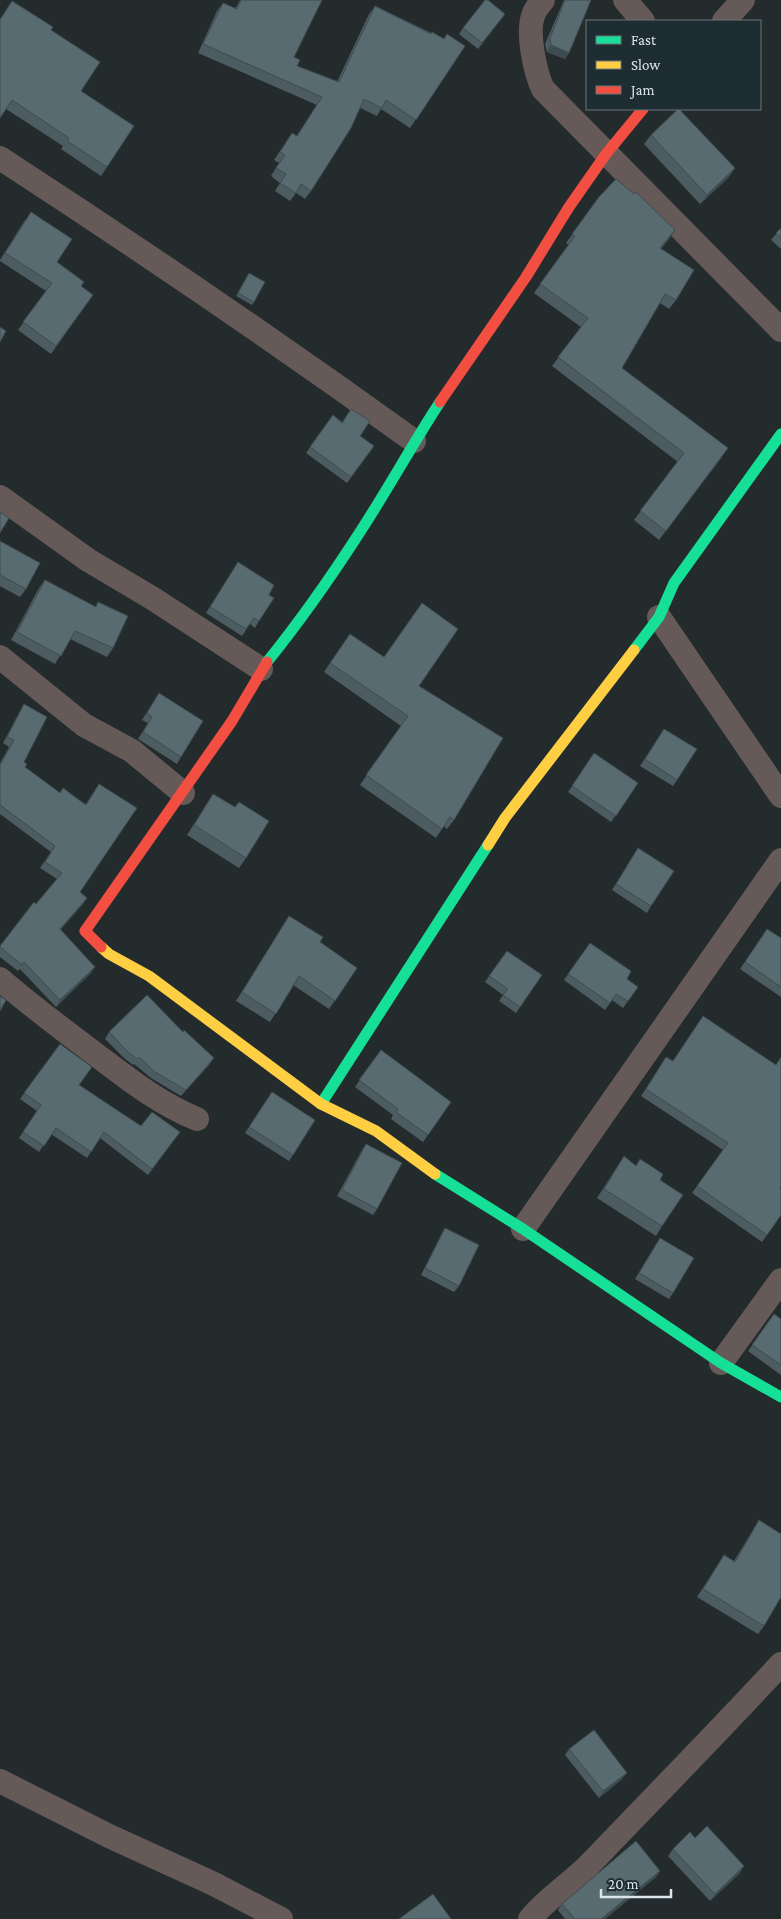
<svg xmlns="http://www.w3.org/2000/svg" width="781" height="1919" font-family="'Crimson Pro',serif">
	<rect width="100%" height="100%" fill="#232b2d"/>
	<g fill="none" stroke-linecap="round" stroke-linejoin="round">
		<g stroke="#665a58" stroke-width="24">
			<path d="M543 0C540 4 536 8 534 13 526 31 535 72 543 89L781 330"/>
			<polyline points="625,0 643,21"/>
			<polyline points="724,21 743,0"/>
			<path d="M0 158C140 249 278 343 414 441"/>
			<polyline points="0,497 88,560 152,598 261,669"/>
			<polyline points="659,617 781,796"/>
			<polyline points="0,657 84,725 132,751 183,793"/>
			<path d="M0 979C30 1005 62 1029 94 1053 127 1078 158 1103 197 1119"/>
			<polyline points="523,1229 781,860"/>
			<polyline points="721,1363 781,1280"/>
			<polyline points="0,1781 109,1836 214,1884 281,1919"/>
			<path d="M530 1919C547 1898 570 1884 589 1865 653 1798 718 1732 781 1664"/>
		</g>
		<g stroke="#16e098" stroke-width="11">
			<polyline points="634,650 659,617 674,583 781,434"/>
			<path d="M267 662C301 620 331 577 360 532 388 489 412 445 440 402"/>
			<polyline points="321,1104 488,845"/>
			<polyline points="435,1174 523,1229 721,1363 781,1397"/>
		</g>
		<g stroke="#ffcf43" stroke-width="11">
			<polyline points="488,845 505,818 634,650"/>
			<polyline points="101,947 109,954 149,976 321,1104 376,1131 435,1174"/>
		</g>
		<g stroke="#f24e42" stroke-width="11">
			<polyline points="440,402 526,277 569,207 606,154 643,109"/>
			<polyline points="101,947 85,931 232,721 267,662"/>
		</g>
	</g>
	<g fill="#4c5c61">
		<polygon points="240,0 322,0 294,57 297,66 337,82 369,14 375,6 444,39 465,46 410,128 381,109 377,116 360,108 311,191 305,199 296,193 290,201 275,191 280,183 271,176 279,163 274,160 292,133 297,136 317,105 198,53 217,11 223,3 235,9"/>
		<polygon points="564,0 591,0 565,59 547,52 545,44"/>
		<polygon points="12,1 51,30 81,91 107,167 101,176 61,149 63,146 6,109 0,118 0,19"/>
		<polygon points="505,14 478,49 459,34 463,28"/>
		<polygon points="651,135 735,168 728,178 700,204 644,144"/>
		<polygon points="599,197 675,230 669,239 661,249 676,300 669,309 660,303 622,368 722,457 659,540 634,520 678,462 552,366 581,327 534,293 569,245 566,243"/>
		<polygon points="25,220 57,262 81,286 93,295 51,354 18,330 46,291 0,261 0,260"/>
		<polygon points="781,228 781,249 771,240"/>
		<polygon points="247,277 254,302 252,305 236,296"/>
		<polygon points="333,415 374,446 347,483 306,453"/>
		<polygon points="0,541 26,589 20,597 0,586"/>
		<polygon points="238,562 269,595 259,621 255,628 250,624 242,636 206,613"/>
		<polygon points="45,580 95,607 98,602 113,648 107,657 70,639 55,664 11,640 39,588"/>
		<polygon points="350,634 419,686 454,820 447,829 444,826 436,838 360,785 401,726 324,672"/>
		<polygon points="159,693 181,757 177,764 138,739 148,723 142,720"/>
		<polygon points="24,704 24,762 25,767 60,793 86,804 99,784 80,892 87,898 83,904 61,929 91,973 56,1007 20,969 18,971 0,957 0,946 57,879 40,868 51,852 0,814 0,763 9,747 3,743 20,711"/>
		<polygon points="664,729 677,780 673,786 640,766"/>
		<polygon points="594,753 638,783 611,822 568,792"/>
		<polygon points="213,794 246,858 239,868 187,835"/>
		<polygon points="638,848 651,906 647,913 612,890"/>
		<polygon points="289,916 320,942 357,968 329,1009 293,985 270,1022 236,1001"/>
		<polygon points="767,929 781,938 781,997 740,969"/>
		<polygon points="590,943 627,979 638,987 623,1008 612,1000 605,1010 564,980"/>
		<polygon points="507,951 542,975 516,1013 499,1001 503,995 485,982"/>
		<polygon points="109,1032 210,1064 181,1096 151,1078 134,1064 133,1065 124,1058 105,1039"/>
		<polygon points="60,1044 79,1085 141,1126 180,1132 148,1175 100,1138 87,1158 51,1134 39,1152 19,1138 37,1111 20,1099"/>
		<polygon points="381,1050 451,1102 423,1142 391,1119 393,1115 355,1087"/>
		<polygon points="673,1061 776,1064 781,1215 762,1242 692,1193 723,1150 641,1096 662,1064"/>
		<polygon points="272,1092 293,1155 289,1161 245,1133"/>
		<polygon points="366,1144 377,1209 373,1215 337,1196 362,1150"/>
		<polygon points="624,1156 636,1166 660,1180 662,1226 656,1236 597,1198"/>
		<polygon points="445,1228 459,1286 454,1292 421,1275 441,1235"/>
		<polygon points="660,1238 673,1293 669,1299 635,1279"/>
		<polygon points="774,1314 781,1319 781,1375 748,1351"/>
		<polygon points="759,1520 764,1626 758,1634 697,1597 724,1555 734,1561"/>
		<polygon points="569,1749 622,1779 599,1798 565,1755"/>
		<polygon points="695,1838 740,1873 710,1901 668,1856 673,1849"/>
		<polygon points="660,1871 656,1877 605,1919 565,1919 558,1910 562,1904"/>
	</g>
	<g fill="#3e4b4f">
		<polygon points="551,45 569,53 565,59 547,52"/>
		<polygon points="735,168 728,178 700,204 707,195"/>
		<polygon points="675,230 669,239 653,257 660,248"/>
		<polygon points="87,898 83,904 56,935 60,929"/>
		<polygon points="95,967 91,973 56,1007 60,1000"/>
		<polygon points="214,1058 210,1064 181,1096 186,1090"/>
		<polygon points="627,1773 622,1779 599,1798 603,1791"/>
		<polygon points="744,1866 740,1873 710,1901 715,1894"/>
		<polygon points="660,1871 656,1877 605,1919 601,1919"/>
	</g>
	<g fill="#586b71" stroke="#3e4b4f">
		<polygon points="241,0 322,0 294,57 300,60 297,66 339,82 375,6 431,34 432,32 444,39 447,34 465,46 416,120 386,100 382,108 364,99 351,128 311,191 301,184 296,193 280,183 286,174 276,168 285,155 280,152 292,133 297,136 322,97 203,44 223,3 237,9"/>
		<polygon points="485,0 488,0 505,14 482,43 463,28"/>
		<polygon points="565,0 591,0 569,53 551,45 550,38"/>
		<polygon points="12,1 53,27 51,30 100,62 81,91 134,126 107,167 67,141 69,138 12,100 0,118 0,20"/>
		<polygon points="678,109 679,109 735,168 707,195 651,135"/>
		<polygon points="616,179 634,194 636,192 675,230 660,248 694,270 676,300 665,294 622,368 728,448 666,531 640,511 684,453 558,357 588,318 540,284 575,236 572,234 599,197"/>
		<polygon points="31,212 72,239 57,262 84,282 81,286 93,295 56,346 23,322 52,283 5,253"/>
		<polygon points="781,228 781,238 776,233"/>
		<polygon points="249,273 265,282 254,302 238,293"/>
		<polygon points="0,327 6,331 0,342"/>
		<polygon points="351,409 370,421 360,436 374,446 351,477 310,447 333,415 342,423"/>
		<polygon points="0,512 9,518 0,533"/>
		<polygon points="0,541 40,563 26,589 0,575"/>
		<polygon points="238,562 274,585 269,595 274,598 259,621 254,618 246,629 210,607"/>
		<polygon points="45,580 96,607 98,602 128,616 113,648 75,631 61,656 17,632"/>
		<polygon points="422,603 458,629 419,686 503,738 454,820 450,817 442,829 366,775 408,716 330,663 350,634 384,657"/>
		<polygon points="159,693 203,721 181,757 143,732 152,717 147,713"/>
		<polygon points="24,704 47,717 24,762 27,764 25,767 60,793 63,788 86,805 99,784 137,808 80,892 87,898 60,929 95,967 60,1000 24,962 22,965 0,947 0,946 34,902 36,904 62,873 45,862 55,846 0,805 0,765 14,740 7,737"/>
		<polygon points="664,729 697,749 677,780 645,759"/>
		<polygon points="594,753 638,783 616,816 572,786"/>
		<polygon points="213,794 235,807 239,802 269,821 246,858 194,825"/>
		<polygon points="638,848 674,871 651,906 616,884"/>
		<polygon points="289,916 323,937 320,942 357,968 335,1001 299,976 276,1014 242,992"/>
		<polygon points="767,929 781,938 781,987 745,962"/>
		<polygon points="590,943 631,971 627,979 638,987 628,1001 616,994 610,1003 568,974"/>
		<polygon points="507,951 542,975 520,1007 503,995 508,989 489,976"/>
		<polygon points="147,995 183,1032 184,1030 214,1058 186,1090 155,1072 139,1057 137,1059 128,1052 109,1032"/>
		<polygon points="0,996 6,1000 0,1011"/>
		<polygon points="703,1016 776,1065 781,1057 781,1187 780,1189 781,1190 781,1215 767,1235 697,1186 728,1143 646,1089 666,1057 673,1061"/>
		<polygon points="60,1044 92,1067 79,1085 141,1126 152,1112 180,1132 152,1169 104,1132 91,1152 56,1128 44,1146 23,1132 41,1105 24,1093"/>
		<polygon points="381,1050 451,1102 428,1135 396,1112 398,1109 359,1080"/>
		<polygon points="272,1092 315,1120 293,1155 249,1127"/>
		<polygon points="366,1144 402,1163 377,1209 342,1190"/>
		<polygon points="624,1156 636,1166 640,1159 663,1174 660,1180 683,1195 662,1226 604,1189"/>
		<polygon points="445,1228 479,1245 459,1286 425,1268"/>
		<polygon points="660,1238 694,1258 673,1293 639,1273"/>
		<polygon points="774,1314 781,1319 781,1365 752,1345"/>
		<polygon points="759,1520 781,1534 781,1597 764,1626 703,1589 724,1555 735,1562"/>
		<polygon points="594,1730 627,1773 603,1791 569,1749"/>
		<polygon points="707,1826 744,1866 715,1894 673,1849 690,1832 695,1838"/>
		<polygon points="636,1841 660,1871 601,1919 575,1919 562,1904"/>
		<polygon points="433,1894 451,1919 399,1919"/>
	</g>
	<rect x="586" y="20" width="175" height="90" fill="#1e2d32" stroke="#6a777b"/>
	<rect x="596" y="36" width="25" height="8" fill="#16e098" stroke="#6a777b"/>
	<text x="631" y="45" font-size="15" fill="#dce5e9">Fast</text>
	<rect x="596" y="61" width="25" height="8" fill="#ffcf43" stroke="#6a777b"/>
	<text x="631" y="70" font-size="15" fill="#dce5e9">Slow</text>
	<rect x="596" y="86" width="25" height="8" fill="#f24e42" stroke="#6a777b"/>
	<text x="631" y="95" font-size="15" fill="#dce5e9">Jam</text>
	<path d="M601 1889v8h70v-8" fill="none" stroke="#dce5e9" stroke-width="2.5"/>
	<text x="608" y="1889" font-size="15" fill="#dce5e9" stroke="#1e2d32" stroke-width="4" paint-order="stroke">20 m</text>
</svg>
